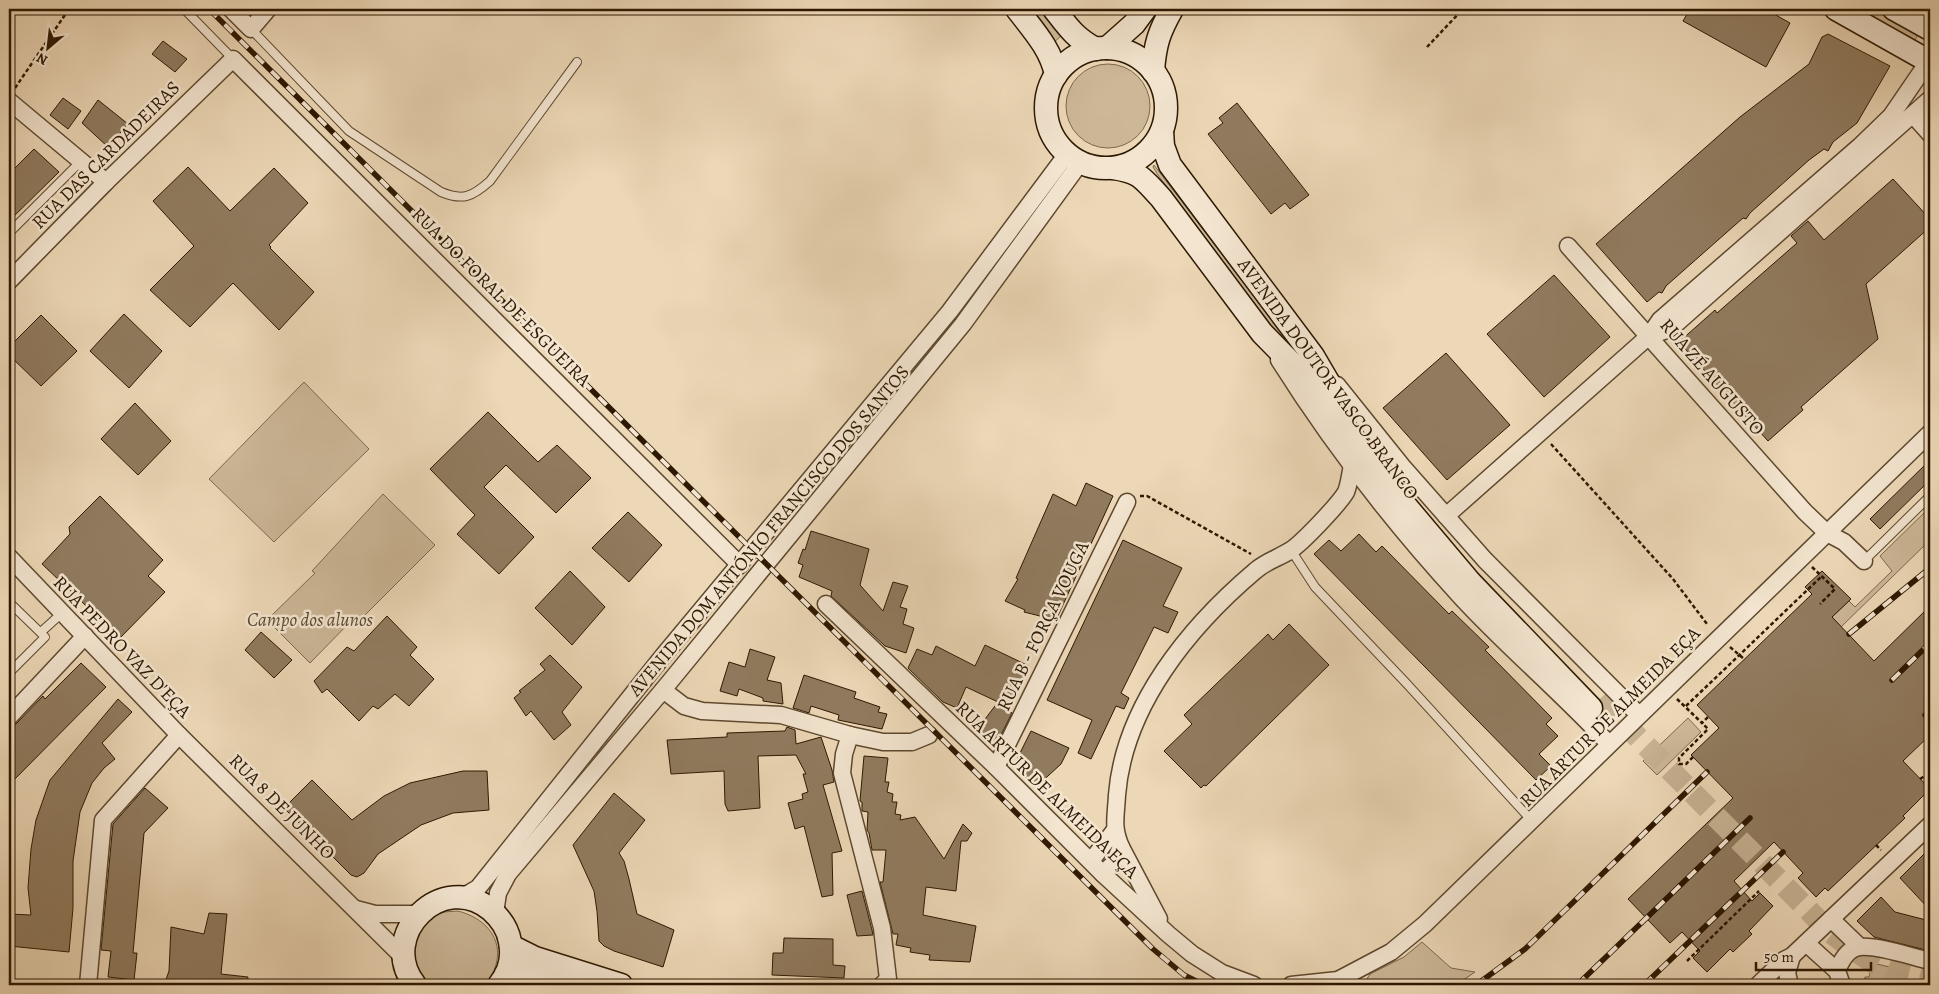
<svg xmlns="http://www.w3.org/2000/svg" width="1939" height="994" font-family="Alegreya,serif">
	<rect width="100%" height="100%" fill="#ecd7b6"/>
	<filter id="stains"><feTurbulence type="fractalNoise" baseFrequency=".004" numOctaves="4"/><feColorMatrix values="0 0 0 0 .2 0 0 0 0 .09 0 0 0 0 .02 0 0 0 .5 -.17"/></filter>
	<radialGradient id="worn" r=".72"><stop offset=".6" stop-color="#630" stop-opacity="0"/><stop offset="1" stop-color="#630" stop-opacity=".3"/></radialGradient>
	<g fill="#ccb797" stroke="#7c684c">
		<polygon points="1026,9 1040,9 1061,36 1052,44"/>
		<polygon points="1855,9 1876,9 1919,33 1914,42"/>
		<circle cx="1108" cy="106" r="42"/>
		<polygon points="1154,165 1397,485 1394,488 1158,175 1153,167"/>
		<polygon points="304,382 369,449 274,542 209,479"/>
		<polygon points="383,494 435,545 360,620 356,616 310,663 267,620 315,573 312,571"/>
		<polygon points="1930,507 1930,540 1841,627 1832,617 1849,601 1855,607 1892,571 1880,556"/>
		<polygon points="1688,718 1701,732 1657,775 1643,761"/>
		<path d="M458 911C496 921 510 954 485 985H425L413 967 414 939 431 918 444 912Z"/>
		<polygon points="1422,942 1451,968 1475,972 1456,985 1363,985 1370,974 1404,957"/>
		<polygon points="1868,962 1894,968 1890,985 1879,985 1864,982 1865,977 1869,977 1871,969 1867,968"/>
	</g>
	<g fill="#907b5f" stroke="#2d1801">
		<polygon points="1690,9 1765,9 1790,23 1766,67 1683,21"/>
		<polygon points="1828,34 1890,66 1857,123 1833,142 1828,151 1824,149 1809,160 1750,213 1746,219 1743,218 1666,286 1662,293 1659,292 1647,302 1596,244 1740,117 1809,64 1822,37"/>
		<polygon points="163,41 187,59 175,72 152,54"/>
		<polygon points="63,98 81,111 68,129 50,115"/>
		<polygon points="98,100 128,124 108,147 82,123"/>
		<polygon points="1237,103 1309,195 1290,209 1285,203 1271,214 1208,134 1223,123 1219,118"/>
		<polygon points="34,149 59,172 9,221 9,174"/>
		<polygon points="188,167 230,211 274,168 308,203 269,245 271,247 270,248 314,292 279,330 233,283 190,327 150,290 194,246 153,201"/>
		<polygon points="1893,179 1930,219 1930,227 1866,284 1878,339 1801,407 1803,410 1768,441 1679,342 1715,310 1717,313 1797,243 1791,236 1808,221 1824,240"/>
		<polygon points="1554,275 1610,337 1544,397 1487,334"/>
		<polygon points="124,314 162,351 129,388 90,351"/>
		<polygon points="41,315 77,351 41,386 9,355 9,347"/>
		<polygon points="1446,353 1510,425 1447,480 1383,408"/>
		<polygon points="135,403 171,441 138,475 101,439"/>
		<polygon points="488,412 538,462 557,445 591,478 556,513 506,465 484,487 534,537 499,574 457,534 475,515 430,469"/>
		<polygon points="1930,460 1930,480 1880,529 1870,519"/>
		<polygon points="1086,483 1113,496 1056,620 1024,612 1025,610 1005,601 1018,579 1016,578 1053,494 1076,506"/>
		<polygon points="100,496 163,560 148,576 165,592 120,638 42,564 70,534 69,527"/>
		<polygon points="628,512 662,545 629,582 592,548"/>
		<polygon points="811,531 869,549 860,585 883,611 893,582 908,586 900,607 907,609 903,624 914,628 906,653 885,646 831,596 832,591 799,577 803,565 798,563 803,549 805,550"/>
		<polygon points="1359,534 1376,552 1382,546 1449,614 1452,611 1489,647 1485,650 1552,718 1546,724 1558,736 1539,754 1551,766 1536,780 1314,554 1329,540 1341,551"/>
		<polygon points="1123,540 1182,568 1163,606 1178,612 1168,633 1154,627 1121,693 1129,698 1124,709 1116,706 1091,759 1078,753 1092,720 1047,700"/>
		<polygon points="570,571 605,607 572,645 535,608"/>
		<polygon points="1822,571 1851,599 1832,617 1874,661 1930,606 1930,735 1903,761 1930,789 1903,816 1905,818 1828,891 1825,888 1816,897 1798,878 1803,873 1774,842 1734,881 1752,901 1760,893 1773,906 1749,931 1752,934 1733,952 1730,949 1707,972 1693,958 1700,951 1682,932 1670,943 1628,899 1733,798 1691,755 1719,728 1697,705 1812,594 1805,587"/>
		<polygon points="387,616 417,647 410,655 434,679 409,706 395,694 378,709 373,706 359,721 327,689 322,693 314,681 347,647 354,651"/>
		<polygon points="1289,624 1329,665 1206,786 1204,785 1201,788 1164,751 1192,724 1184,715 1268,634 1273,640"/>
		<polygon points="261,632 292,660 274,678 245,650"/>
		<polygon points="985,645 1029,666 1007,710 1012,713 997,743 992,742 976,731 998,702 966,687 957,708 943,702 908,668 917,649 932,655 936,646 975,666"/>
		<polygon points="750,649 775,657 767,680 781,683 783,704 763,701 763,698 739,689 737,696 720,691 729,662 745,667"/>
		<polygon points="550,655 582,687 562,712 571,725 554,740 531,711 526,716 514,698 521,692 519,691 545,670 540,664"/>
		<polygon points="81,663 106,687 9,785 9,727 16,724 43,696 45,699"/>
		<polygon points="804,675 856,692 854,698 880,707 878,712 887,714 882,729 838,720 839,715 811,706 809,713 793,708"/>
		<polygon points="118,699 132,712 102,743 115,759 104,768 92,783 80,812 73,861 73,908 69,952 9,946 9,914 31,915 28,888 31,849 36,820 50,780"/>
		<polygon points="787,727 795,730 796,744 821,737 832,770 834,782 823,785 842,851 832,853 833,895 822,897 804,826 795,829 788,803 803,799 802,794 808,792 803,774 806,774 796,755 758,756 760,808 728,811 725,804 724,771 671,774 667,740 727,737 727,733 785,731"/>
		<polygon points="1031,731 1069,748 1061,764 1036,787 1020,772 1017,764 1018,757"/>
		<polygon points="864,756 888,758 885,782 889,782 887,792 893,794 892,802 897,802 895,814 901,815 900,820 915,817 944,859 963,824 972,833 967,841 961,841 956,891 926,887 923,915 976,926 970,962 929,960 930,955 910,952 911,948 896,945 898,934 893,934 880,882 883,882 886,850 872,850 869,833 867,830 868,812 862,811 862,802 860,801"/>
		<polygon points="463,771 487,771 489,810 453,813 421,825 378,854 364,873 357,877 351,875 284,808 312,780 352,820 384,796 410,783"/>
		<polygon points="145,788 168,808 144,833 133,953 137,953 134,980 108,977 111,951 101,950 113,824"/>
		<polygon points="614,793 645,820 619,853 624,861 629,879 637,914 674,930 663,967 614,951 604,946 599,941 597,911 594,891 573,845"/>
		<polygon points="1930,848 1930,910 1900,878"/>
		<polygon points="862,891 872,930 873,935 857,936 847,895"/>
		<polygon points="1881,897 1895,912 1930,921 1930,951 1874,937 1857,921"/>
		<polygon points="209,913 227,914 221,974 248,977 247,985 164,985 169,971 171,927 204,934"/>
		<polygon points="784,938 833,939 833,965 845,966 844,978 772,975 773,953 783,953"/>
	</g>
	<g fill="none" stroke-linecap="round" stroke-linejoin="round">
		<path stroke="#c6b192" stroke-width="22" stroke-dasharray="22 11" stroke-linecap="butt" d="M1600 699 1830 932C1847 944 1863 958 1882 967 1897 974 1914 977 1930 981"/>
		<g stroke="#5d482e" stroke-width="10">
			<g id="lane">
				<polyline points="187,12 233,59"/>
				<path d="M251 29 349 131 441 192C463 201 472 197 490 181L577 62"/>
				<polyline points="9,233 81,161"/>
				<polyline points="1291,550 1315,587 1407,684 1532,821"/>
				<polyline points="1864,561 1930,496"/>
				<polyline points="9,602 45,637 9,673"/>
				<polyline points="41,632 62,613"/>
			</g>
		</g>
		<g stroke="#5d482e" stroke-width="19">
			<g id="street">
				<polyline points="231,9 251,29 268,9"/>
				<polyline points="9,101 106,182"/>
				<polyline points="1913,115 1930,134"/>
				<polyline points="1568,246 1805,512 1827,533 1844,542 1864,561"/>
				<polyline points="9,281 106,182 233,59 740,565"/>
				<polyline points="1649,336 1667,330 1677,323 1930,99"/>
				<path d="M1279 360C1332 444 1394 524 1461 597 1508 648 1562 693 1609 744"/>
				<polyline points="1337,385 1402,466 1485,560 1639,715"/>
				<polyline points="1446,516 1649,336 1660,320 1860,146 1891,116 1930,59"/>
				<polyline points="9,557 179,735 403,957"/>
				<polyline points="826,604 996,767 1103,874 1168,934 1192,954 1222,973 1254,985"/>
				<polyline points="663,690 684,706 702,711 781,715 850,735 883,742 912,742 929,735"/>
				<polyline points="9,717 85,636"/>
				<polyline points="850,735 844,754 842,773 882,928 888,979 882,985"/>
				<polyline points="996,767 1127,502"/>
				<polyline points="1121,847 1159,919"/>
				<polyline points="1091,861 1114,831"/>
				<path d="M1103 874 1114 863 1121 847C1112 826 1116 817 1117 795 1124 706 1189 627 1255 571 1266 561 1279 558 1291 550 1303 542 1339 504 1346 492 1349 485 1350 474 1352 466"/>
				<polyline points="461,898 478,888 663,656 950,311 1067,154"/>
				<polyline points="356,909 375,914 418,914"/>
				<polyline points="495,913 498,893 508,874 663,690 963,324 1080,163"/>
				<polyline points="1831,919 1859,946"/>
				<polyline points="1806,943 1837,971"/>
				<polyline points="88,985 103,820 179,735"/>
				<polyline points="1291,985 1338,980 1391,952 1425,924 1930,433"/>
				<polyline points="1758,985 1784,960 1792,956 1930,825"/>
				<polyline points="1790,985 1787,973 1792,956"/>
				<path d="M1842 985 1837 971C1841 961 1848 948 1860 947 1878 945 1912 957 1930 961"/>
			</g>
		</g>
		<g stroke="#2d1801" stroke-width="25">
			<g id="secondary">
				<path d="M1017 9C1033 30 1051 49 1056 75"/>
				<path d="M1054 9C1068 27 1075 38 1096 49"/>
				<polyline points="1836,9 1930,62"/>
				<polyline points="1894,9 1930,29"/>
				<circle cx="1106" cy="108" r="60"/>
				<polyline points="1107,48 1134,24 1145,9"/>
				<path d="M1153 71C1155 44 1159 32 1172 9"/>
				<polyline points="1162,131 1163,146 1170,165 1313,356 1340,402"/>
				<path d="M1113 168C1141 172 1143 179 1161 198L1262 333 1306 378 1378 473 1470 582 1591 708"/>
				<polyline points="511,946 535,958 621,985"/>
				<polyline points="506,974 533,973 559,980"/>
				<path d="M415 985C376 935 443 869 491 910 500 918 508 929 510 942 513 957 509 973 499 985"/>
			</g>
		</g>
		<g stroke="#2d1801" stroke-width="2.5" stroke-dasharray="4 2.5" stroke-linecap="butt">
			<polyline points="1427,47 1463,9"/>
			<polyline points="15,88 69,9"/>
			<polyline points="1551,444 1673,579 1707,624"/>
			<polyline points="1140,496 1147,496 1251,554"/>
			<polyline points="1812,567 1835,589 1820,604"/>
			<polyline points="1730,647 1744,659"/>
			<polyline points="1677,699 1702,723 1708,717"/>
			<polyline points="1686,706 1822,576"/>
			<polyline points="1693,757 1686,764 1679,764 1679,758 1708,729 1702,723"/>
			<polyline points="1920,779 1930,773"/>
			<polyline points="1876,845 1881,850"/>
			<polyline points="1687,961 1759,891"/>
		</g>
		<use href="#lane" stroke="#f3e5d0" stroke-width="8"/>
		<use href="#street" stroke="#f3e5d0" stroke-width="16"/>
		<use href="#secondary" stroke="#f3e5d0" stroke-width="22"/>
		<g stroke="#2d1801" stroke-width="5.5">
			<g id="rail">
				<polyline points="209,9 1153,949 1184,975 1204,985"/>
				<polyline points="1849,634 1930,568"/>
				<polyline points="1892,680 1930,643"/>
				<polyline points="1925,715 1930,710"/>
				<polyline points="1476,985 1525,949 1707,772"/>
				<polyline points="1577,985 1750,818"/>
				<polyline points="1644,985 1783,852"/>
			</g>
		</g>
		<use href="#rail" stroke="#f3e5d0" stroke-width="4" stroke-dasharray="11" stroke-linecap="butt"/>
	</g>
	<g text-anchor="middle" dominant-baseline="central" stroke-width="5" stroke-linejoin="round" paint-order="stroke">
		<g font-size="19" fill="#2d1801" stroke="#f3e5d0">
			<text transform="translate(106 155) rotate(-45)">RUA DAS CARDADEIRAS</text>
			<text transform="translate(501 297) rotate(45)">RUA DO FORAL DE ESGUEIRA</text>
			<text transform="translate(1712 377) rotate(49)">RUA ZÉ AUGUSTO</text>
			<text transform="translate(1328 379) rotate(54)">AVENIDA DOUTOR VASCO BRANCO</text>
			<text transform="translate(769 531) rotate(-50)">AVENIDA DOM ANTÓNIO FRANCISCO DOS SANTOS</text>
			<text transform="translate(1043 626) rotate(-64)">RUA B - FORÇA VOUGA</text>
			<text transform="translate(122 647) rotate(46)">RUA PEDRO VAZ D'EÇA</text>
			<text transform="translate(1610 717) rotate(-45)">RUA ARTUR DE ALMEIDA EÇA</text>
			<text transform="translate(1047 790) rotate(44)">RUA ARTUR DE ALMEIDA EÇA</text>
			<text transform="translate(282 807) rotate(45)">RUA 8 DE JUNHO</text>
		</g>
		<g font-size="19" font-style="italic" fill="#5d482e" stroke="#f3e5d0">
			<text x="310" y="620">Campo dos alunos</text>
		</g>
	</g>
	<rect width="1939" height="994" fill="none" stroke="#ecd7b6" stroke-width="30"/>
	<rect x="10" y="10" width="1919" height="974" fill="none" stroke="#2d1801" stroke-width="2.5"/>
	<rect x="15" y="15" width="1909" height="964" fill="none" stroke="#2d1801"/>
	<g transform="translate(48 48) rotate(208)" stroke="#f3e5d0" stroke-width="4" paint-order="stroke">
	<path d="M0-4L9 19L0 12L-9 19Z" fill="#2d1801"/>
	<text y="-8" font-size="14" font-weight="bold" text-anchor="middle" fill="#2d1801">N</text>
	</g>
	<path d="M1756 962v8h115v-8" fill="none" stroke="#2d1801" stroke-width="2.5"/>
	<text x="1764" y="962" font-size="15" fill="#2d1801" stroke="#f3e5d0" stroke-width="4" paint-order="stroke">50 m</text>
	<rect width="100%" height="100%" filter="url(#stains)"/>
	<rect width="100%" height="100%" fill="url(#worn)"/>
</svg>
